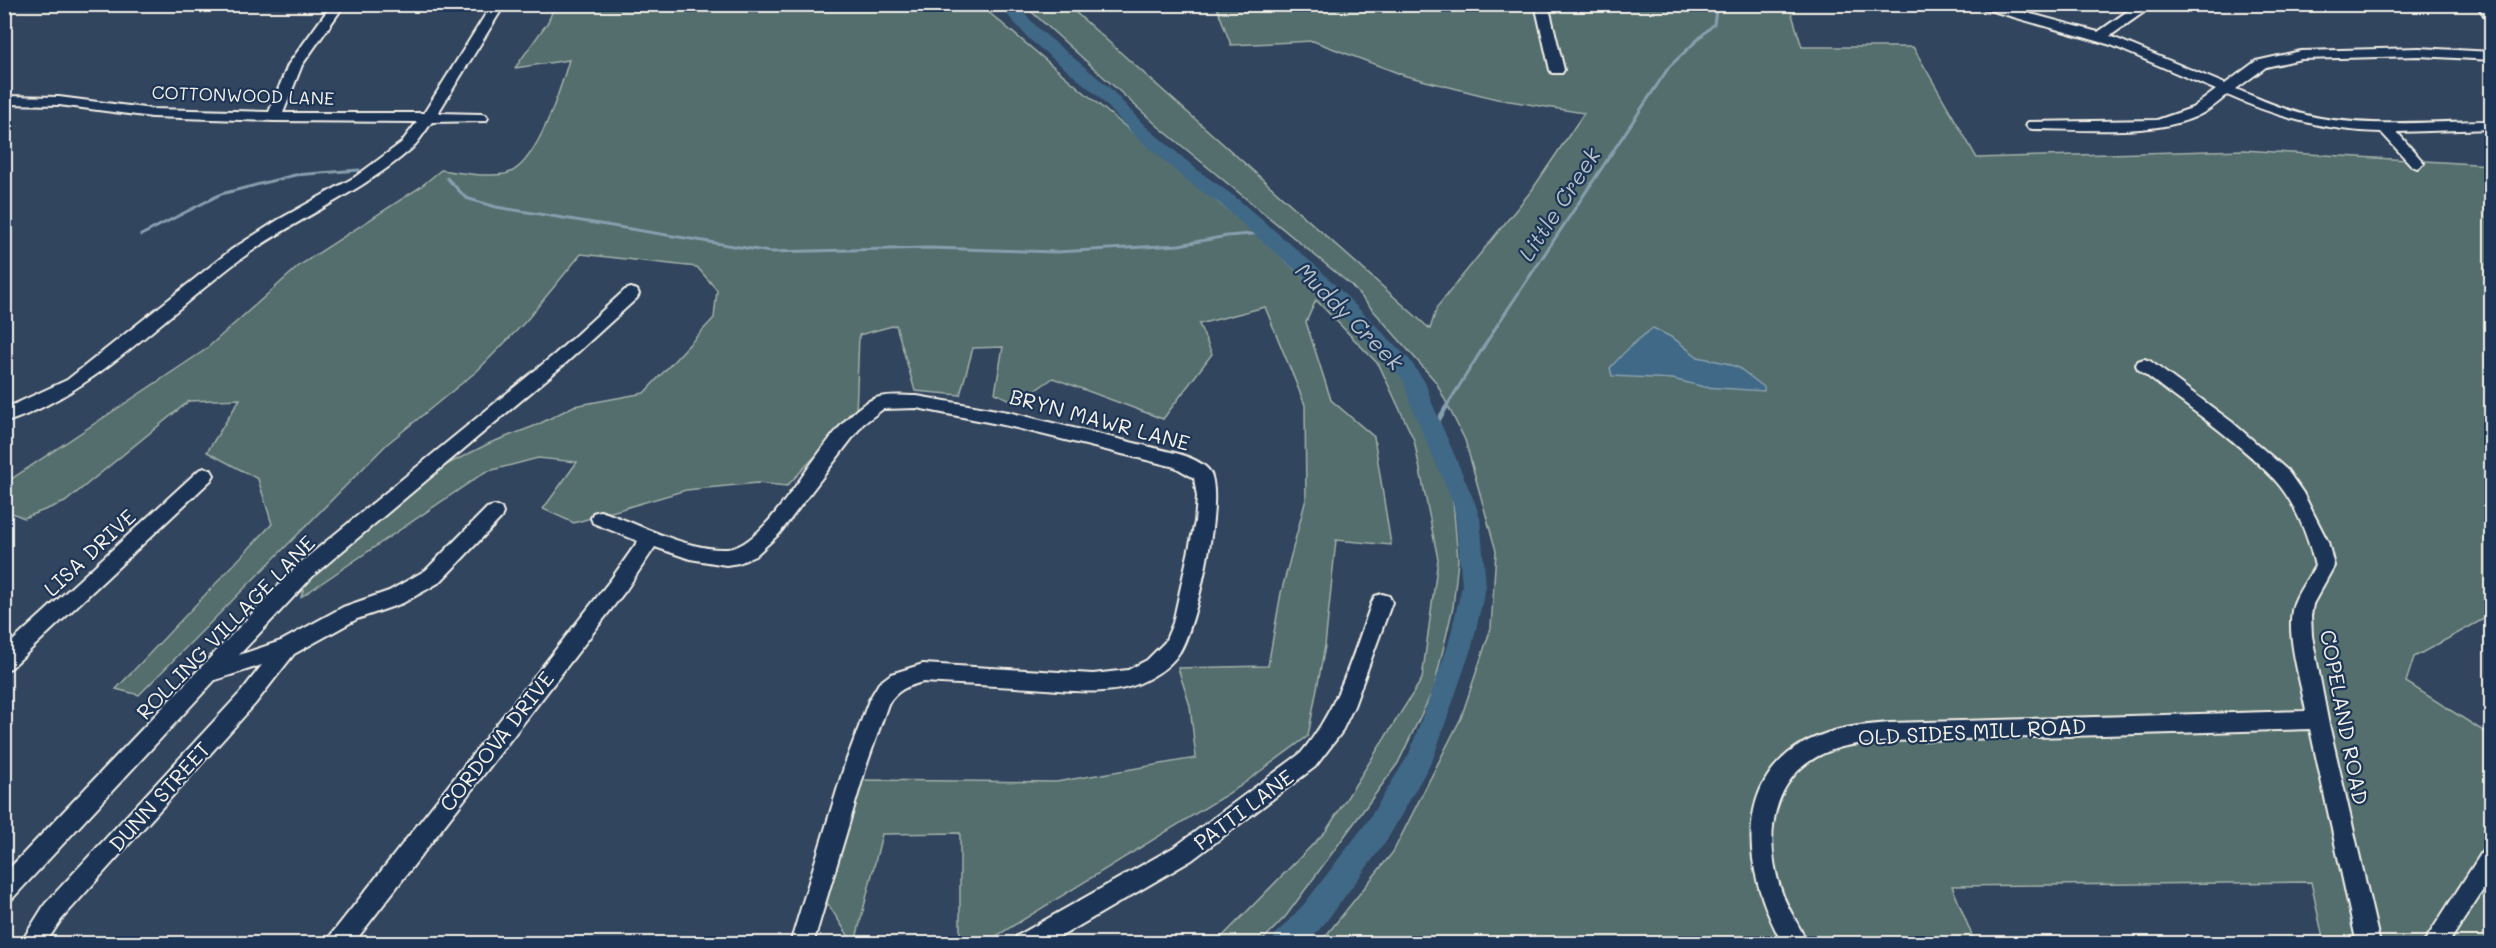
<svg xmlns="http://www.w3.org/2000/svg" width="2496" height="948" font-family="Mali,sans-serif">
	<rect width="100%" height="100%" fill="#32455e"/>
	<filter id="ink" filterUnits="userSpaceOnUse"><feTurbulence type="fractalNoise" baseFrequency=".0167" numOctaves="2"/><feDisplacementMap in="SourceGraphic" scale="12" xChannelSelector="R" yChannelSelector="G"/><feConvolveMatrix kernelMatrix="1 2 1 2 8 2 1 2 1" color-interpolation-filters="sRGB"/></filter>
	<g filter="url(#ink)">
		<g fill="#526e6d" stroke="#a3b0aa" stroke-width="1.5">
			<polygon points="1484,4 1498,9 1500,4 1789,5 1802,47 1913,47 1977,158 2243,150 2491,165 2491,615 2414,657 2406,682 2491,736 2491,943 2324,943 2311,882 1952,886 1975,943 1320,943 1393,852 1461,718 1491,628 1496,551 1465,440 1436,382 1351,285 1159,127 1024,5 1084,5 1073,10 1430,329 1437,307 1532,190 1584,113 1497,99 1406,76 1313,41 1231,45 1216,5"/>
			<path d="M555 5H980L1110 114 1250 228 1350 320 1403 373 1453 500 1458 560 1453 607 1434 688 1398 763 1286 916 1260 943H1216L1326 831 1422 679 1438 559 1414 440 1379 365 1316 300 1306 322 1331 400 1374 437 1391 545 1336 540 1325 646 1308 736 1239 787 985 943H960V833L882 834 855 943H853L826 901 862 780 1056 782 1196 758 1190 706 1178 668 1268 666 1281 593 1306 499 1305 405 1265 307 1199 324 1212 354 1163 419 1053 378 1017 403 995 393 1003 347 973 348 960 395 915 391 896 325 859 335 856 413 787 486 757 483 686 490 574 523 543 509 577 462 538 458 485 472 301 597 305 584 358 532 440 468 490 443 537 425 574 406 644 393 714 318 717 290 697 267 581 254 526 321 477 371 387 444 139 695 116 689 272 524 258 479 207 452 240 399 189 401 65 502 24 518 5 510 4 484 205 350 300 265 419 188 441 170C461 173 485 177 505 174 536 168 561 87 569 60L515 68 548 22Z"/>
		</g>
		<path fill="#406987" stroke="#889fae" stroke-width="1.5" d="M1653 328 1673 338 1698 357 1726 363 1739 368 1764 387V391L1704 387 1673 379 1612 376 1610 368C1623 353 1637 339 1653 328Z"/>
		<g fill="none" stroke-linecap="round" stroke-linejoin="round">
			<g stroke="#889fae" stroke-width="3">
				<polyline points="447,178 466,198 496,207 770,252 930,248 1057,252 1179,245 1227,236 1264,233"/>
				<polyline points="141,235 221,194 295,175 359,170"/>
				<polyline points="1446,407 1496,327 1669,67 1714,24 1717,4"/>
			</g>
			<polyline stroke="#889fae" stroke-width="4.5" points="1433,429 1447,406"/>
			<polygon fill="#406987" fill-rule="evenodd" points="998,4 1015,4 1041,31 1109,87 1144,125 1200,172 1234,196 1317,267 1409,359 1425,382 1432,403 1475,503 1480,518 1486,586 1472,646 1433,759 1387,840 1325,923 1306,944 1272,944 1276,934 1305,903 1367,822 1409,754 1448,646 1462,586 1456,518 1453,503 1410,403 1404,382 1395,369 1303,277 1220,204 1186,180 1132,133 1097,95 1029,39"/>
			<g stroke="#f4f1e8" stroke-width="4">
				<g id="minor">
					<path d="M332 4H345L302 65 283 113H424L492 4H505L438 113 481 114 486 115 488 118 486 121 432 122C425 131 418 143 410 150 359 194 295 219 242 258 169 312 91 396 4 423V409L67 380 231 250 278 220 355 177 401 143 417 122 274 121 152 117 59 105 4 104V96L59 97 152 109 269 112 288 65Z"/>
					<polygon points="1535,4 1548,4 1564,70 1562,73 1552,73 1550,70"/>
					<path d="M1968 4H1994L2098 32 2132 8V4H2146L2144 12 2110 36 2225 84 2256 61 2301 51 2419 48 2492 52V60L2419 56 2301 59 2266 67 2236 89C2259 99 2282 109 2306 115 2363 129 2433 121 2492 121V129L2397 132 2424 163 2417 168 2412 166 2381 132C2326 131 2277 117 2227 95 2219 102 2211 109 2201 114 2159 137 2081 129 2033 129L2028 128 2026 125 2028 122 2157 120 2192 108 2216 90 2111 45Z"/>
					<polygon points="2477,4 2490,4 2492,21 2487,20"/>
					<polygon points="631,288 637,290 639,294 637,298 567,362 315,574 239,655 281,641 343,607 389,591 426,570 487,508 494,506 501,508 503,513 501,518 440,582 403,603 357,619 294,654 255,704 61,920 45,944 20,944 45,904 241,692 262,665 215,680 12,899 4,902 4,874 301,562 555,354 625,290"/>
					<path d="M2144 359 2150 361 2232 422 2287 470 2303 493 2328 542 2334 566 2313 604 2311 616 2312 636 2328 720 2380 944H2357L2310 729 1890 741C1872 743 1853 743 1835 749 1772 769 1762 834 1781 890 1787 909 1800 925 1807 944H1783C1741 870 1728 766 1827 733 1847 726 1869 725 1890 723L2306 711C2301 682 2284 631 2294 603 2299 590 2309 577 2315 566 2308 536 2295 502 2274 479 2235 438 2183 404 2138 369L2136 365 2138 361Z"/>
					<path d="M917 396 1008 412 1179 454C1189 457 1204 463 1210 472 1225 498 1196 628 1179 653 1170 667 1155 676 1140 683 1110 697 1064 690 1032 688 996 686 959 684 923 682 907 686 897 690 888 704L867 764 813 944H790L845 764 869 700 879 683 891 674 923 664 1093 674 1128 670 1147 660 1165 642 1173 623 1195 522 1197 497 1194 478 1175 467 1008 426 917 408 883 409 863 424 779 534 755 556 739 563 726 565 690 559 655 547 626 590 353 944H327L330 936 612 578 638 541 593 523 591 518 593 513 600 511C638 523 686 551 727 549 774 547 827 414 876 398 888 394 904 396 917 396Z"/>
					<polygon points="205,468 211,470 214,475 211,480 11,668 4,670 4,649 199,470"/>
					<path d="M1382 594 1389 596 1392 602 1354 706 1341 733 1315 767 1192 860 1048 944H1014L1017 936 1176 846 1301 753C1338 709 1353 655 1372 602L1375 596Z"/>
					<polygon points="2492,846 2492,876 2448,944 2423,944 2484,849"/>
				</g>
			</g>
			<use href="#minor" fill="#1d3557" fill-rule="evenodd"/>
		</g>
	</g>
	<g text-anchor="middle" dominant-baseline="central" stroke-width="4.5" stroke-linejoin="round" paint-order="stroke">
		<g font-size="18" fill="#f4f1e8" stroke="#1d3557">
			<text transform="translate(243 95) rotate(2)">COTTONWOOD LANE</text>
		</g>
		<g font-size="21" fill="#f4f1e8" stroke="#1d3557">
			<text transform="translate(1100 419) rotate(15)">BRYN MAWR LANE</text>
			<text transform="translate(89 552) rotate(-43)">LISA DRIVE</text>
			<text transform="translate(225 627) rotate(-46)">ROLLING VILLAGE LANE</text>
			<text transform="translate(2345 717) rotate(79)">COPELAND ROAD</text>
			<text transform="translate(1972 731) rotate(-3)">OLD SIDES MILL ROAD</text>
			<text transform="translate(496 741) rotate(-52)">CORDOVA DRIVE</text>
			<text transform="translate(159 796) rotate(-48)">DUNN STREET</text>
			<text transform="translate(1243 809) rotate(-37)">PATTI LANE</text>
		</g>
		<g font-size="22" font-style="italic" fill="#b5c1c6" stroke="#1d3557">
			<text transform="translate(1559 204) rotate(-57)">Little Creek</text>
			<text transform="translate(1350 316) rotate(45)">Muddy Creek</text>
		</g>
	</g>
	<rect width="2496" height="948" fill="none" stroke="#1d3557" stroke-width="24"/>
	<rect x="12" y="12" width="2472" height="924" fill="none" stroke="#f4f1e8" stroke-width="2" filter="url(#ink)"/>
</svg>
